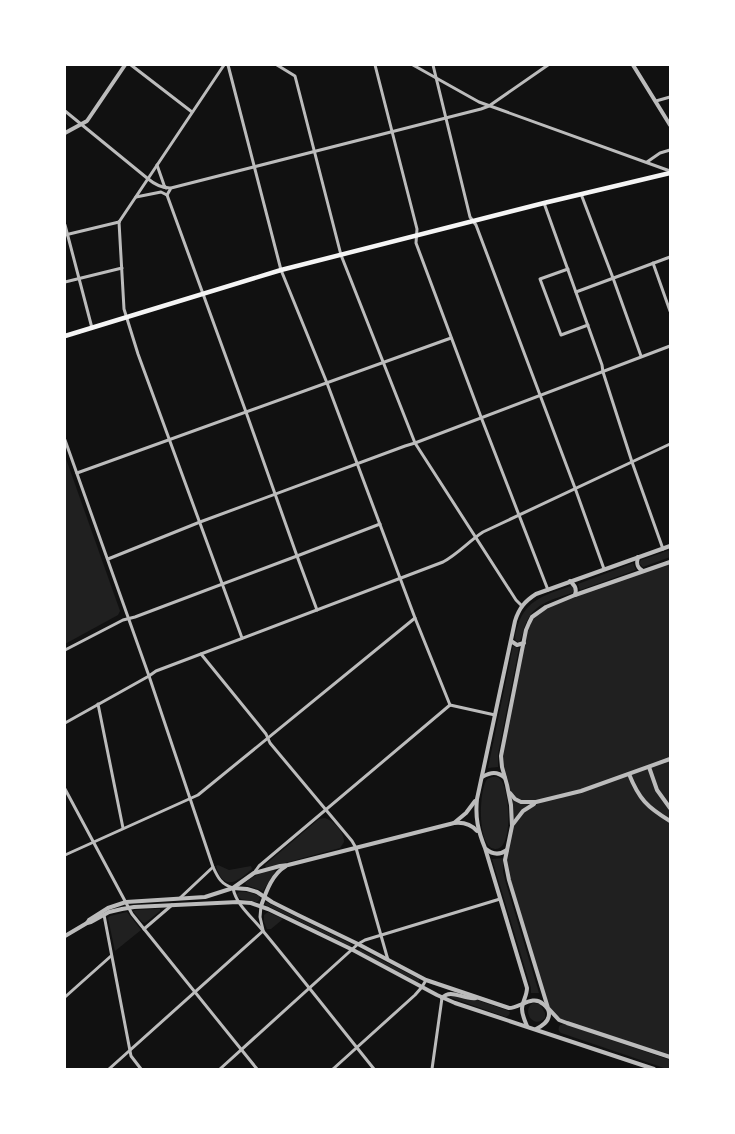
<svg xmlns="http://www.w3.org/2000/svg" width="735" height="1134" font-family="'Nunito Sans',sans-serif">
	<rect width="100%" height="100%" fill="#111"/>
	<g fill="#202020">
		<polygon points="65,456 120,611 118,615 65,644"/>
		<polygon points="670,550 670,557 643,567 640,564 640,562 641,560"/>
		<polygon points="670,562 670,1057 567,1023 554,1016 542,993 505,860 512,815 501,762 526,630 532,617 546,607"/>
		<polygon points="633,563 636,570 580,590 578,584"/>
		<path d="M571 586 574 588V590L572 593C554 599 534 603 526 623 523 629 523 637 519 642L516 641C514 636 516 631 518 625 526 599 548 594 571 586Z"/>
		<polygon points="513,646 519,648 498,754 498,767 488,768"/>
		<path d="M493 777C496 777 497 776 500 779 510 788 514 851 495 849 477 848 479 793 486 781 488 778 489 778 493 777Z"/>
		<path d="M325 818C334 821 344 832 344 842L340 848 266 868 265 865 319 819Z"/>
		<polygon points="503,858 503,872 505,880 539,993 531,993 531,988 492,859"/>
		<path d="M218 865 229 870 251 866 252 869C238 881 224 893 216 866Z"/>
		<path d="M274 870 275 872 263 891 246 885 245 883C254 875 263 872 274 870Z"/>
		<path d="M239 892C246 891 252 893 259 896L260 899 257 902 241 899 237 896V894Z"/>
		<polygon points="266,902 349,943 351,945 350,946 266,905 265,904"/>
		<polygon points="157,909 160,909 160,911 145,923 142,922 133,911 136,910"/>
		<polygon points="127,912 141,930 115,951 108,918 110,916"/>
		<polygon points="268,912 283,919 271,929 267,929 264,922 264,915"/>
		<polygon points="360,949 419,979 419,981 418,982 359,951"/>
		<polygon points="451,995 469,1000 477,1000 506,1010 510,1012 509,1015 506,1017 449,997 448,996"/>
		<path d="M533 1003 540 1004 545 1013V1018C533 1030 521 1010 533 1003Z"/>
		<path d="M564 1024 670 1060V1069H667L561 1033C558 1031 558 1028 560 1025Z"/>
	</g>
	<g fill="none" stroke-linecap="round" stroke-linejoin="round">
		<g stroke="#bcbcbc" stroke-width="3">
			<polyline points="131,65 192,112"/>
			<polyline points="228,65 281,270 327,383 415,618 450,705"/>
			<polyline points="277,65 295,76 341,255 415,443 516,600 522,606"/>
			<polyline points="375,65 417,229 416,243 481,417 548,590"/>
			<polyline points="413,65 479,102 670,171"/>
			<polyline points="433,65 470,217 476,225 575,488 604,569"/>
			<polyline points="656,101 670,97"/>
			<path d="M65 111 147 178C154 184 161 188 170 188"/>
			<polyline points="647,162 660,153 670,150"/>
			<polyline points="157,165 164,185 166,188"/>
			<polyline points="581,194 613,278 641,356"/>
			<polyline points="167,195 246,412 297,556 317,610"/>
			<polyline points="167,195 171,188 481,109 489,106 548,65"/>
			<polyline points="136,197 161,192 167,195"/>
			<polyline points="544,203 602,365 603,372 632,462 663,549"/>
			<polyline points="119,222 124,309 138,354 242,638"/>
			<polyline points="119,222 224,65"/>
			<polyline points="65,225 92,328"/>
			<polyline points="65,235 119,222"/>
			<polyline points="653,263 670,311"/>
			<polyline points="568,269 540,279 561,335 588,325"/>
			<polyline points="65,282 122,268"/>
			<polyline points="576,292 670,257"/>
			<path d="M65 440 149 676 213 867C218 878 221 884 233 888 236 905 253 918 263 931 301 977 337 1023 374 1069"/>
			<polyline points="77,473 451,338"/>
			<polyline points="108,559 200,522 405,446 415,443 670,346"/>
			<polyline points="65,650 123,620 135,617 297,556 380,524"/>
			<polyline points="201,654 266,734 270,743 352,841 356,848 388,960"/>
			<polyline points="98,704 123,828"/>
			<polyline points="450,705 495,715"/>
			<path d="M65 723 149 676 156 671 443 562C458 554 469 541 483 532L670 444"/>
			<polyline points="65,789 132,914 257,1069"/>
			<polyline points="65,855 198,795 415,618"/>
			<polyline points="254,873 259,866 450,705"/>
			<polyline points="180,898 213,867"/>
			<polyline points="261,906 260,917 263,930"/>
			<polyline points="104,915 131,1056 141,1069"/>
			<polyline points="144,929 172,905"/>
			<polyline points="65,997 111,956"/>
			<polyline points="109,1069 263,931"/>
			<polyline points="220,1069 358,944 365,940 500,899"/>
			<polyline points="333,1069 415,995 422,987 426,980"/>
			<polyline points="432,1069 442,998"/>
		</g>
		<g stroke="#bcbcbc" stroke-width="4">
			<polyline points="633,65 670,125"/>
			<polyline points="65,133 87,121 125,65"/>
			<path d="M638 557C636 564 637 568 643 571"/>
			<polyline points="670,562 575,595 546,607 532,617 529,623 526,630 501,756 502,767 507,785 511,805 512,826 505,860 509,880 548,1008 559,1020 567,1023 670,1057"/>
			<path d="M570 581C575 586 577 588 575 595"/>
			<polyline points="511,641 517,645 524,643"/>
			<polyline points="649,767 657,790 670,808"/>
			<path d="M629 774C639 799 647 807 670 821"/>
			<path d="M482 777C491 772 497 771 505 778"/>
			<polyline points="510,793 515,799 521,802 536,802 581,791 670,759"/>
			<polyline points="454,823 466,813 475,801"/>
			<polyline points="513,824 523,811 534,804"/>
			<path d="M486 849C493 855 500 855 507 850"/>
			<path d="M233 888 254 873 280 866 288 865 454 823C463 822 471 824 477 831"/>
			<path d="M261 906C266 892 272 874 286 866"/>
			<path d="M87 923 89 920 108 908 126 902 205 897 233 888 247 889 257 892 272 902 298 915 358 944 426 980 509 1008C520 1008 533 994 543 1004 547 1007 549 1010 549 1014 549 1022 542 1026 536 1029"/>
			<polyline points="65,936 87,923 91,922 109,912 122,909 134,907 238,902 251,903 268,909 353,950 437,995 455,1003 654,1069"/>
			<path d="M442 998C451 988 463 1000 476 998"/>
			<path d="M527 1026C525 1021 522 1015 522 1009 522 1002 527 996 527 988L485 848C478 831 475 817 477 799L515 621C519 608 525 601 536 594L670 546"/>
		</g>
		<polyline stroke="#f5f5f5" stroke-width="4.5" points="65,336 281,270 544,203 670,173"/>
	</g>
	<rect width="735" height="1134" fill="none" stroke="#ffffff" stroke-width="132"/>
</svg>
